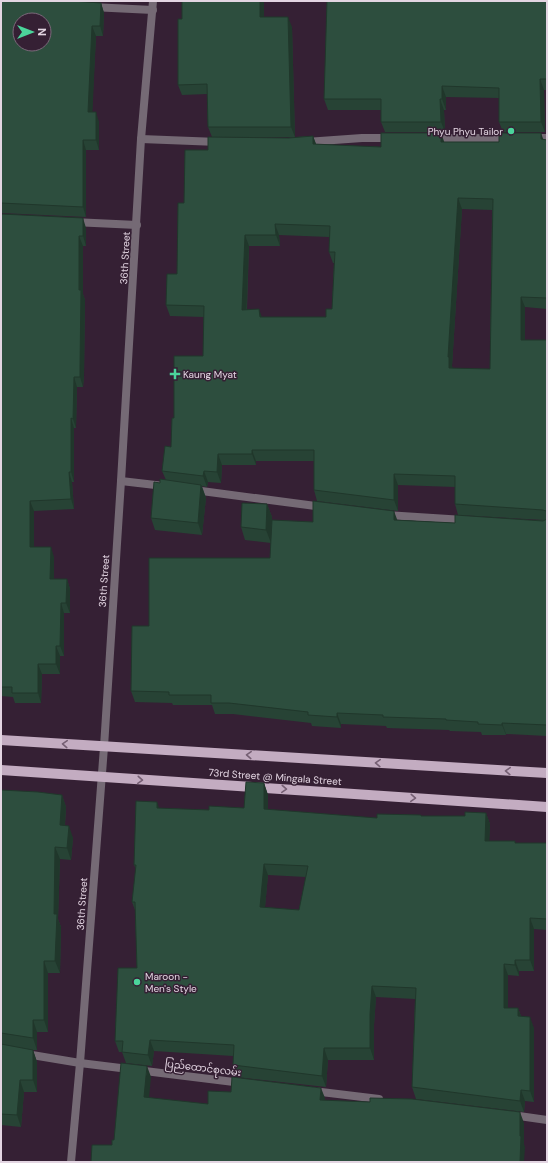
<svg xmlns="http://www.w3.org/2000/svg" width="548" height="1163" font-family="'DM Sans','Noto Sans Myanmar',sans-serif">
	<rect width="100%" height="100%" fill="#352034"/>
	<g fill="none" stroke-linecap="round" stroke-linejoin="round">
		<g stroke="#756a75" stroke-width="8">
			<polyline points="91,7 153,10"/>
			<polyline points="432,138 510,138"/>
			<polyline points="532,138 547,138"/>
			<polyline points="141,139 218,142"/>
			<polyline points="306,142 362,138 390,138"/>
			<polyline points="73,222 137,225"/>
			<polyline points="121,481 164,486"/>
			<polyline points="194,490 323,507"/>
			<polyline points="386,515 464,520"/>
			<polyline points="26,1054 80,1063 242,1083"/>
			<polyline points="313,1091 379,1099"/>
			<polyline points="512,1115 547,1120"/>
			<polyline points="71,1162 80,1063 104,747 121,481 141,139 153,1"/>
		</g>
		<g stroke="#c3acc1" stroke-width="10">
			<polyline points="1,740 547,773"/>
			<polyline points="1,770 547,807"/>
		</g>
	</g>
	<g fill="#274335" fill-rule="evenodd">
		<polygon points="1,1 101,3 104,13 103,36 96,36 92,112 99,122 99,150 86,150 86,217 1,213"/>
		<path d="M264 1V17L292 27 295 137 313 136 316 144 381 147 444 142H499L547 140V309L525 307V340H547V736L506 734V735H482L481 732 450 731 449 730 387 728 386 726 341 724V728L312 726 311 723 233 714H215L212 705H173L172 703 135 702 131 691 149 626 270 558 313 522 398 520 455 523 544 520 458 515 455 504V487L398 485V511L317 501 314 490V461H256V465H222L221 483 208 482 207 487 202 486 206 498 202 535 155 530 151 518 160 483 166 480 162 471 171 447 174 418 203 356 204 317 170 316 166 305 177 274 184 203 208 150 294 137H212L208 127 207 94 182 95 178 85 182 19ZM462 209 492 210 490 369H453L452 366ZM279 235 329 237V252L333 263H334L332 309 326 317H262L247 310 249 246H280Z"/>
		<polygon points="547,1 547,90 544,90 545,132 503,132 499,122 499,98 446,97 446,110 444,110 445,132 385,132 381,122 381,110 328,110 324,99"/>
		<polygon points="1,214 86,228 86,246 83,246 83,294 85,300 84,376 83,387 77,387 76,428 74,428 74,482 72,482 74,509 34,511 34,547 54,557 54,579 67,579 70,589 70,613 64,613 64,656 60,656 60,674 42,674 41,703 15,703 13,697 1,696"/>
		<polygon points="267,504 272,517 271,543 245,540 241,527"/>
		<path d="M264 783 268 795V810L377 818 421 816H465L486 813 490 824 489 841 515 843H547V930L534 929V971H519V976L508 975V1008H518L521 1016 534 1028V1102L525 1101 524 1112 416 1099 412 1087 415 999 376 997 374 1025V1060H328L326 1087 237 1077 233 1065V1056L154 1051 152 1066 126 1063 122 1052H119L115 1041 137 968 135 910 132 902 136 869 134 865 160 808 209 810 244 808ZM268 875 306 877 299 910 265 907Z"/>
		<polygon points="1,790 62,795 66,807 65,826 73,838 71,860 60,859 58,919 61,927 60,973 48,973 48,1032 37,1032 37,1050 33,1050 37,1062 37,1092 24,1092 21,1127 1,1125 1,1126"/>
	</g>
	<g fill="#20372b">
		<polygon points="260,1 264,1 264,27 260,17"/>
		<polygon points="101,3 104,13 103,36 100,26"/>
		<polygon points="288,17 292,27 295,137 291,127"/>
		<polygon points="92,26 96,36 92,122 88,112"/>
		<polygon points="540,79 544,90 545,132 541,122"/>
		<polygon points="442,86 446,97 446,110 442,99"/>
		<polygon points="440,99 444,110 445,132 441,122"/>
		<polygon points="96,112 99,122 99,150 96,140"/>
		<polygon points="441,133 445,144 441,142"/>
		<polygon points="541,133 545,144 541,139"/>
		<polygon points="313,136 317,147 313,144"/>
		<polygon points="83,140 86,150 86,217 83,207"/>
		<polygon points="458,198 462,209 452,366 453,368 449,368 448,357"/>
		<polygon points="83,218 86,228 86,246 83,236"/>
		<polygon points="275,224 279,235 280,246 276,235"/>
		<polygon points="245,235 249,246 246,321 242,310"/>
		<polygon points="79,236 83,246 83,294 85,300 84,376 83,387 80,377"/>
		<polygon points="521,297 525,307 525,351 521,340"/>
		<polygon points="259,309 263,320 260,317"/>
		<polygon points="74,377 77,387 76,428 73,419"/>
		<polygon points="71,418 74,428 74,482 71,472"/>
		<polygon points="252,450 256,461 256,465 252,454"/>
		<polygon points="218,454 222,465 221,483 217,472"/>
		<polygon points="204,471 208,482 207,487 203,476"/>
		<polygon points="69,472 72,482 74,509 71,499"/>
		<polygon points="394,474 398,485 398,511 394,500"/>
		<polygon points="201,485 206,498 202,535 198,523"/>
		<polygon points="30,501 34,511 34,557 30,547"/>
		<polygon points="267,504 272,517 271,543 266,530"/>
		<polygon points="394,511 398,522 394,520"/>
		<polygon points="51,547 54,557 54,589 50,579"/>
		<polygon points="67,579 70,589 70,613 66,603"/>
		<polygon points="61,603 64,613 64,656 60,646"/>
		<polygon points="56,646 60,656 60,674 56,664"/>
		<polygon points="38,664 42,674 41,703 38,693"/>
		<polygon points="337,713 341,724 341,728 337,717"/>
		<polygon points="502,723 506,734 506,735 502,725"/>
		<polygon points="264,783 268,795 268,820 264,809"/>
		<polygon points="62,795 66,807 64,837 60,825"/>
		<polygon points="157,802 161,813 157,808"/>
		<polygon points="486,813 490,824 489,852 485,841"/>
		<polygon points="69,826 73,838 71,860 67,848"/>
		<polygon points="55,847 60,859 58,919 61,927 60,973 55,961 54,914"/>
		<polygon points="264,864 268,875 264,918 260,907"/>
		<polygon points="530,918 534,929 534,971 530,960"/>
		<polygon points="515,960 519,971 519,976 515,965"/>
		<polygon points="44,961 48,973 48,1032 44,1020"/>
		<polygon points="504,964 508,975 508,1019 504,1008"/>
		<polygon points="372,986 376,997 374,1025 374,1060 370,1048 370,1014"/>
		<polygon points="518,1008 522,1019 518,1016"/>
		<polygon points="530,1017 534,1028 534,1102 530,1091"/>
		<polygon points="33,1020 37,1032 37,1050 33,1038"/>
		<polygon points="150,1040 154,1051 152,1066 148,1055"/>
		<polygon points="324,1048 328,1060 326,1087 322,1076"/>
		<polygon points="33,1050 37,1062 37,1092 33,1080"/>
		<polygon points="147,1066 151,1077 148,1108 144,1097"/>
		<polygon points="20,1080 24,1092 21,1127 17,1115"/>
		<polygon points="321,1088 325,1098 324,1111 320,1100"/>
		<polygon points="521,1090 525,1101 524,1112 520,1101"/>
		<polygon points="520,1112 524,1123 524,1144 525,1147 524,1162 520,1162"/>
	</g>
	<g fill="#2d4e3e" stroke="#20372b" fill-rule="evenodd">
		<path d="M1 1H71L101 3 100 26H92L88 112H96V140H83V207L1 203ZM20 20H44V44H20Z"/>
		<polygon points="182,1 260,1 260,17 288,17 291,127 208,127 207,84 178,85 178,19 182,19"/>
		<polygon points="327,1 547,1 547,79 540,79 541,122 499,122 499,88 442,86 442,99 440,99 441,122 381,122 381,99 324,99"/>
		<path d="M381 133H441V142H499V133H541V139L547 140V298L521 297V340H547V512L546 511 543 510 455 504V476L394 474V500L314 490V450H252V454H218L217 472 204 471 203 476 162 471 165 446 171 447 172 418H174V356H203L204 306 166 305 167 274H177L178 203H184L185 150H208V137L289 138 313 136V144L381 147ZM458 198 493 199 490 369 449 368V357H448ZM275 224 330 226 329 252H335L332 309H326V317H260L259 309 242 310 245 235H276Z"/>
		<polygon points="1,214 83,218 83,236 79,236 79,290 81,290 80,366 80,377 74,377 73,419 71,418 71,472 69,472 71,499 30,501 30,547 51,547 50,579 67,579 66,603 61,603 60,646 56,646 56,664 38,664 38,693 12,693 12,687 1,687"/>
		<polygon points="160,479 201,485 198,523 151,518 154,482 160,483"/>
		<polygon points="313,501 394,511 394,520 455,523 455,515 543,521 547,519 547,725 502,723 502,725 478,724 478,722 446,720 446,719 383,717 383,715 337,713 337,717 308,715 308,712 229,703 211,703 211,695 169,695 169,692 131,691 132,626 149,626 149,558 270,558 272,520 313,522"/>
		<polygon points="242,503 267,504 266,530 241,527"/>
		<path d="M246 782 264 783V809L377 818V814L421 815V816H465V812L486 813 485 841H515V843H547V919L530 918V960H515V965L504 964V1008H518V1016L530 1017V1091L521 1090 520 1101 412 1087 416 988 372 986 370 1014V1048H324L322 1076 233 1065 234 1045 150 1040 148 1055 122 1052 123 1041H115L118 968H137L135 902H132L136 865H134L136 801 157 802V808L209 810V806L244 808ZM264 864 308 866 299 910 260 907Z"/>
		<polygon points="1,790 38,792 62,795 60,825 69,826 67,848 55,847 54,914 57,914 55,961 44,961 44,1020 33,1020 33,1038 1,1033"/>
		<polygon points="1,1044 33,1050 33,1080 20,1080 17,1115 1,1114"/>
		<polygon points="121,1063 147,1066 144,1097 208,1104 208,1091 231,1092 232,1077 321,1088 320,1100 370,1102 370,1098 412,1099 520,1112 520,1136 521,1136 520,1162 91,1162 92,1145 112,1145 112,1140 114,1140"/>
	</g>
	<defs><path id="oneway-chevron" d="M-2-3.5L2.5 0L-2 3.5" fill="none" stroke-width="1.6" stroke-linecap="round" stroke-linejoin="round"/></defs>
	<g stroke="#755f73">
		<use href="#oneway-chevron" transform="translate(65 744) rotate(-176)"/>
		<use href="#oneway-chevron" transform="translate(249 755) rotate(-177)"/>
		<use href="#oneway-chevron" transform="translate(378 763) rotate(-177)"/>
		<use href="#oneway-chevron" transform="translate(508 771) rotate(-177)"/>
		<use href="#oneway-chevron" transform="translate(140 780) rotate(4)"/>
		<use href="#oneway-chevron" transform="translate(284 789) rotate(4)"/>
		<use href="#oneway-chevron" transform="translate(413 798) rotate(4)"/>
	</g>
	<g fill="#4bd49b" stroke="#352034" stroke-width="1.5">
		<circle cx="511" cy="131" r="4"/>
		<path d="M173 368h4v4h4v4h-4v4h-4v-4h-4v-4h4z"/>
		<circle cx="137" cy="982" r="4"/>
	</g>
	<g text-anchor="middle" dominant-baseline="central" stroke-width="3" stroke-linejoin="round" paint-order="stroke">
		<g font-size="10" fill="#e3d5e2" stroke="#352034" text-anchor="start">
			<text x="503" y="131" text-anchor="end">Phyu Phyu Tailor</text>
			<text x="183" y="374">Kaung Myat</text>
			<text x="145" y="976">Maroon -<tspan x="145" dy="12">Men's Style</tspan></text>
		</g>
		<g font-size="10" fill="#e3d5e2" stroke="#352034">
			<text transform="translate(125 258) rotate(-87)">36th Street</text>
			<text transform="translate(104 581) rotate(-86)">36th Street</text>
			<text transform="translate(275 777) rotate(4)">73rd Street @ Mingala Street</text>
			<text transform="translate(82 904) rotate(-86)">36th Street</text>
			<text transform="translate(203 1068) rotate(7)">ပြည်ထောင်စုလမ်း</text>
		</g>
	</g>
	<rect width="548" height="1163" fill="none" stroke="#e3d5e2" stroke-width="4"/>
	<g transform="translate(32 32) rotate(90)"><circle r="19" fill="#352034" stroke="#7b687a"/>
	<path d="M0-3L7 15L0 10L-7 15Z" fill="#4bd49b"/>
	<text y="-6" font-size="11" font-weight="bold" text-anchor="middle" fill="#e3d5e2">N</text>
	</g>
</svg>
